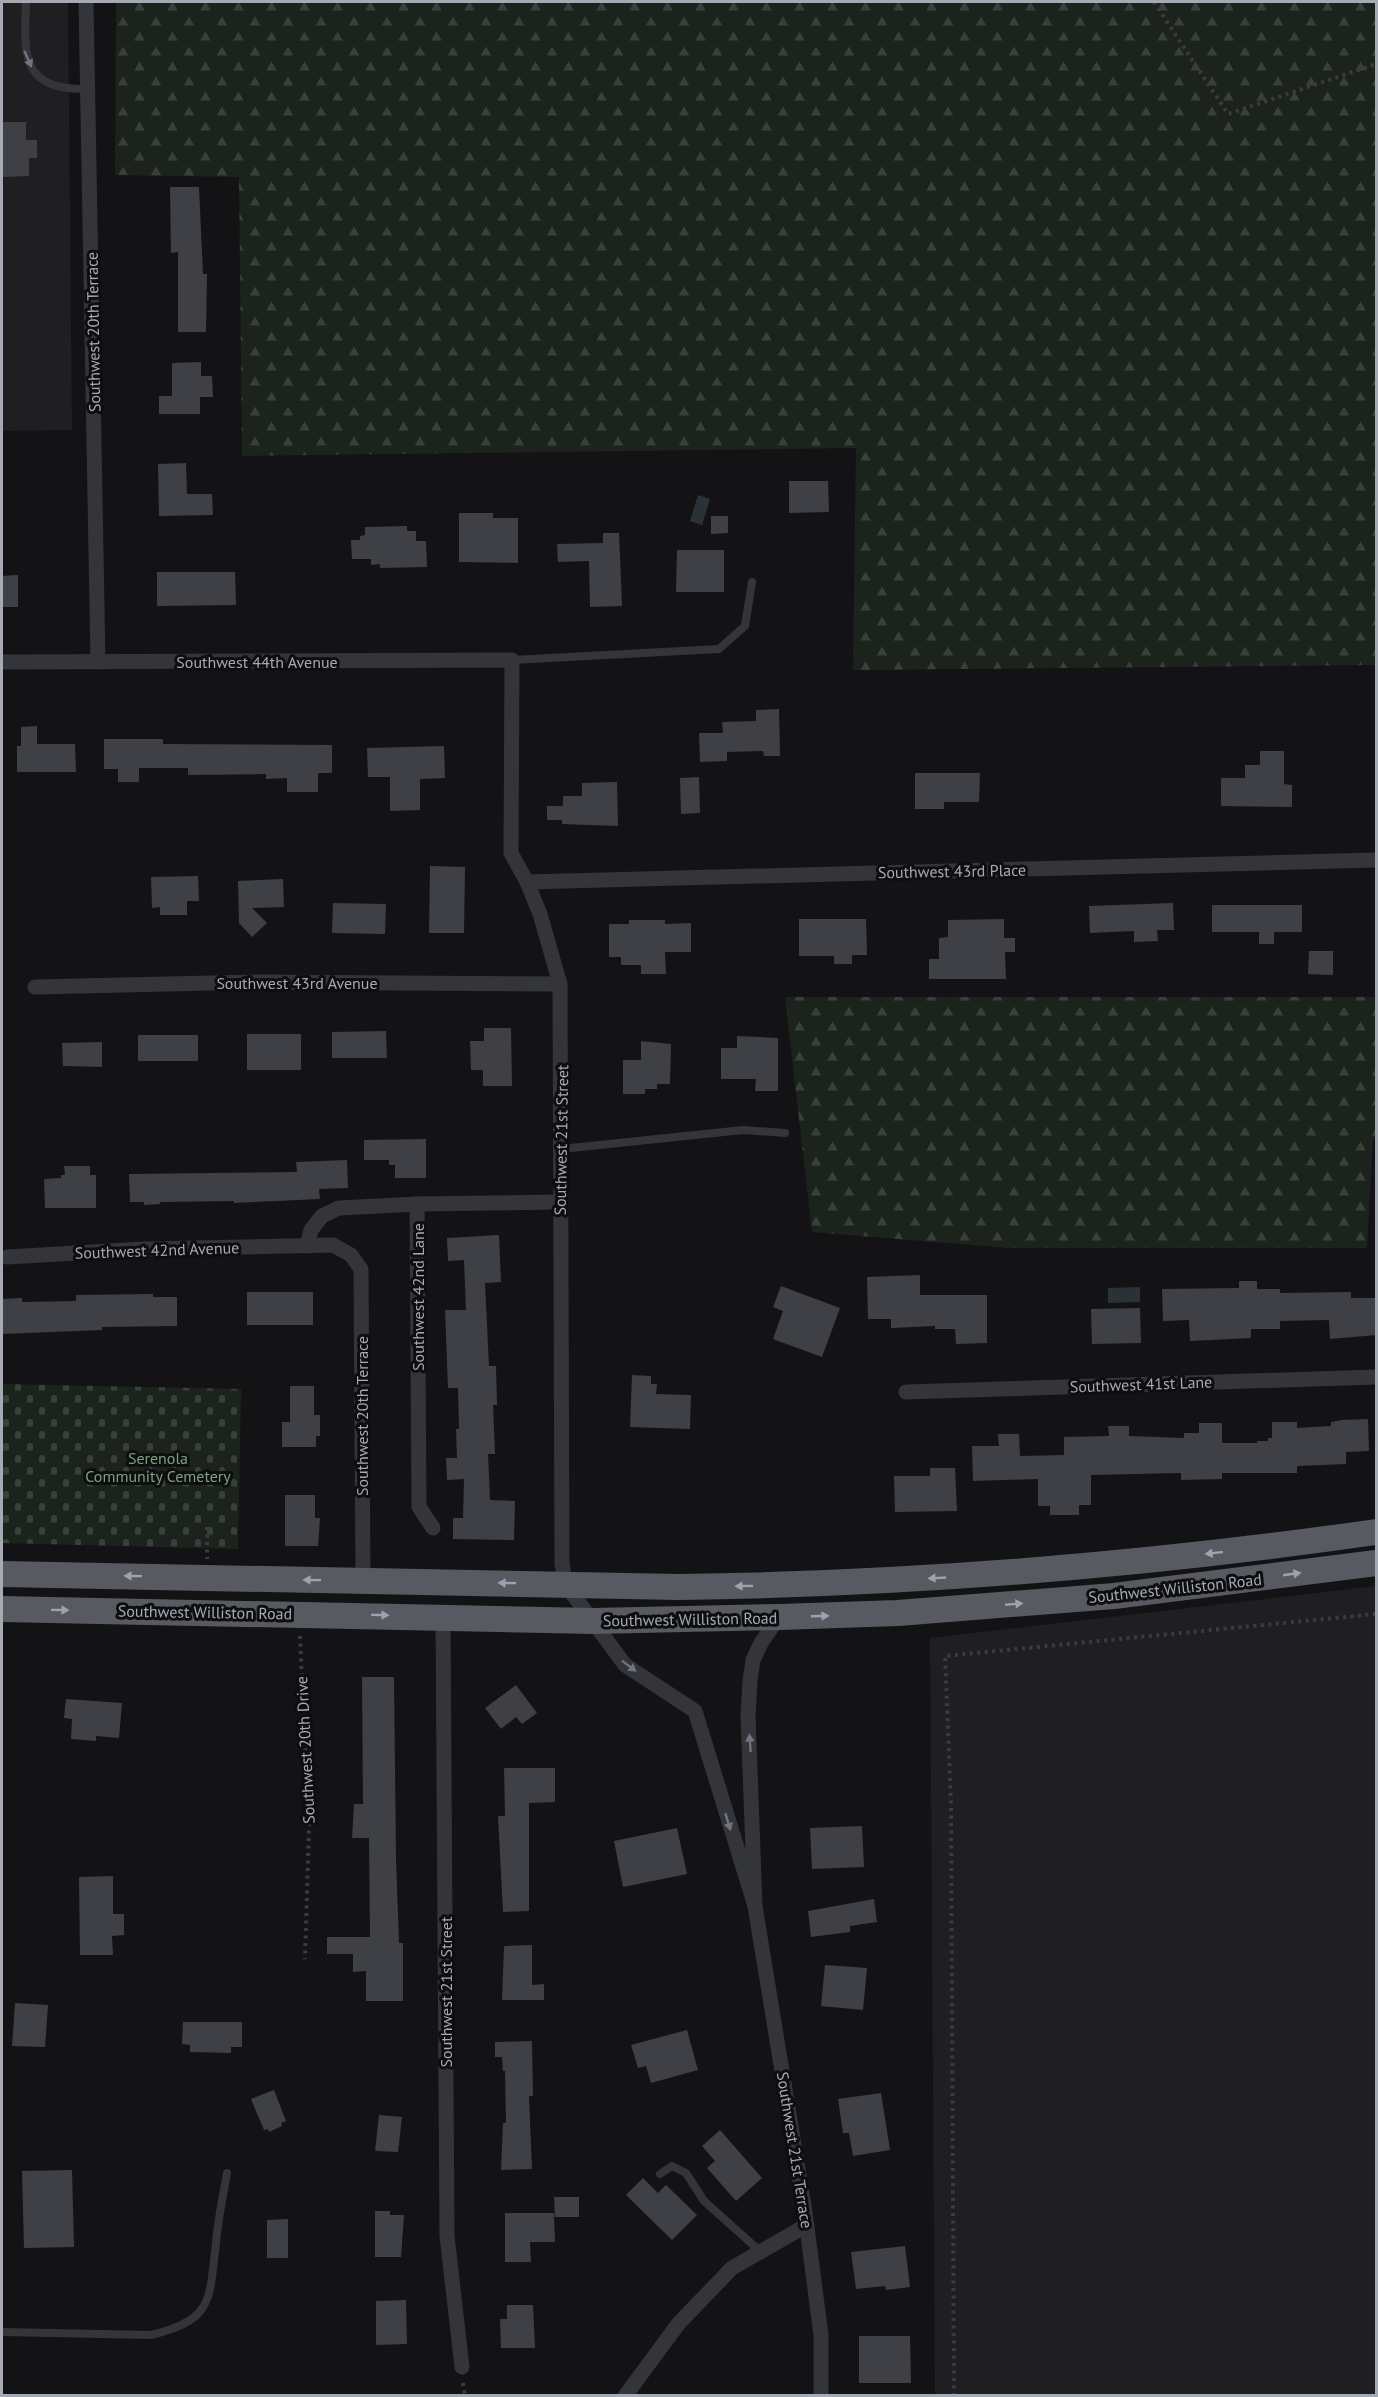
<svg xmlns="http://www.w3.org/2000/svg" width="1378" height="2397" font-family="'PT Sans',sans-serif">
	<defs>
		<pattern id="forest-firs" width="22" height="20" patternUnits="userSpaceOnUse" patternTransform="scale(1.5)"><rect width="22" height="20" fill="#1b231c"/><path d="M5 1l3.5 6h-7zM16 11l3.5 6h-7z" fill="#39403b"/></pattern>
		<pattern id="cemetery-stones" width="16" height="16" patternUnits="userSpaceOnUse" patternTransform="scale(1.5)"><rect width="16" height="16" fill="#1b231c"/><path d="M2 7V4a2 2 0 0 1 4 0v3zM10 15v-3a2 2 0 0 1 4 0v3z" fill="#39403b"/></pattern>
	</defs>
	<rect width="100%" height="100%" fill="#131315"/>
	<g fill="#1f1f22">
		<polygon points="2,2 68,2 72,430 2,431"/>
		<polygon points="1376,1586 1376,2395 935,2395 930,1638"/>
	</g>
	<g fill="url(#forest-firs)">
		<polygon points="116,2 1376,2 1376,665 853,670 856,448 242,456 239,177 115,175"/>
		<polygon points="785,997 1376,997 1376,1138 1373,1139 1367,1248 1009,1248 812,1232"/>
	</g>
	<polygon fill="url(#cemetery-stones)" points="2,1384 241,1389 238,1549 2,1543"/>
	<g fill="#2a3238">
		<polygon points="698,495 710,499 702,525 690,521"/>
		<polygon points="1140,1287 1140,1302 1108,1303 1108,1288"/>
	</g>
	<g fill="#3f4045">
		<polygon points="2,122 26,122 26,140 37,140 37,158 29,158 29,176 2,177"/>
		<polygon points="170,187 199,187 203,274 207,274 206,332 178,332 178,252 171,253"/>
		<polygon points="201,362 201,376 212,376 213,397 200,397 200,414 159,414 159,396 172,396 172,363"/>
		<polygon points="186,463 187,494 212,494 213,515 159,516 158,464"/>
		<polygon points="789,481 828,481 829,512 789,513"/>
		<polygon points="459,513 493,513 493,518 518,518 518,563 459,562"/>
		<polygon points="711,516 728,516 728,533 711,534"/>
		<polygon points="407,526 407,531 416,531 416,541 426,541 427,567 380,568 380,564 371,565 371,559 352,559 351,540 360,540 360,536 365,535 365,527"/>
		<polygon points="603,533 619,533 622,606 590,607 589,561 558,562 557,544 603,543"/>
		<polygon points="677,550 724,550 724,592 676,592"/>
		<polygon points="157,572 235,572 236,605 157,606"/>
		<polygon points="18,575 18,607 2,607 2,576"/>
		<polygon points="779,709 780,756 764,756 763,751 727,752 727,761 700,762 699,733 723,733 722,722 756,721 756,710"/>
		<polygon points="37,726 37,744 75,744 76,772 17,772 17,746 21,746 21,727"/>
		<polygon points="104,739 163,739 163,744 332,745 332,773 318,773 318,792 287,792 287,778 266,779 266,774 188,775 188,768 139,768 139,782 118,782 118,769 104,769"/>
		<polygon points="444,746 445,778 420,779 420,810 390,811 390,777 368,777 367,748"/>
		<polygon points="1260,751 1284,751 1284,784 1292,785 1292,807 1221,806 1221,778 1245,778 1245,765 1260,765"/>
		<polygon points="915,773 980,773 979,802 944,802 944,809 915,809"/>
		<polygon points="699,777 700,813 681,814 680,778"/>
		<polygon points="617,782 618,826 562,824 562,820 547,820 547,806 563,806 563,796 582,796 582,783"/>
		<polygon points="430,866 465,867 464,933 429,933"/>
		<polygon points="198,876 199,901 187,901 187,915 160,915 160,907 152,908 151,877"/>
		<polygon points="283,879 284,907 252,908 267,923 252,937 239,923 238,881"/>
		<polygon points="333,903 386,904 385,934 332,933"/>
		<polygon points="1173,903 1174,930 1157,930 1158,941 1134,942 1134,931 1090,933 1089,906"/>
		<polygon points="1212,905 1302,905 1302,932 1274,932 1274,944 1259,944 1259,932 1212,932"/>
		<polygon points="799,919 866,919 867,955 852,955 852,964 834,964 834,956 799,956"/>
		<polygon points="1004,919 1004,938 1015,938 1015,952 1005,952 1006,979 929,979 929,959 939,959 939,938 948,937 948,920"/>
		<polygon points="629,920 665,920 665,924 691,923 691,952 665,952 666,974 641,974 641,965 621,965 621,957 609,957 609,924 629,924"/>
		<polygon points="1309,951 1333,951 1333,975 1308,974"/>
		<polygon points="484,1028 511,1028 512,1086 483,1086 483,1070 471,1070 470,1041 484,1041"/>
		<polygon points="386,1031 387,1058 332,1058 332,1032"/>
		<rect x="247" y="1034" width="54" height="36"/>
		<rect x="138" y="1035" width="60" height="26"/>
		<polygon points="737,1036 778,1038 778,1091 755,1091 756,1079 721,1079 721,1048 737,1048"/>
		<polygon points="641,1041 671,1044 670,1084 657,1084 657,1089 645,1089 645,1094 623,1094 623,1060 641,1060"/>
		<polygon points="102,1042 102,1067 63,1066 62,1043"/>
		<polygon points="426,1139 426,1178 395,1178 395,1165 389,1165 389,1160 364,1160 364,1140"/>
		<polygon points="347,1160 348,1188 319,1189 320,1199 234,1203 234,1201 160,1202 160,1204 144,1205 144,1202 130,1202 129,1174 297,1172 296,1162"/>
		<polygon points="64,1166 90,1166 90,1175 96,1175 96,1208 45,1208 44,1179 61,1178 61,1175 65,1175"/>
		<polygon points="499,1235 501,1282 485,1283 489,1366 496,1366 497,1405 493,1405 495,1454 488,1454 490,1500 515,1501 514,1540 453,1539 453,1518 463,1518 464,1479 447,1480 446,1458 457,1458 456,1429 459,1429 458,1388 448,1388 445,1310 466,1310 464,1260 448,1261 447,1238"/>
		<polygon points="920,1275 920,1295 987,1295 987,1343 956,1344 955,1329 935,1329 935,1326 891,1328 891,1319 868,1319 867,1277"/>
		<polygon points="1239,1281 1257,1281 1257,1289 1280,1289 1280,1293 1351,1292 1351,1298 1377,1298 1377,1335 1330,1339 1329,1320 1280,1321 1280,1329 1251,1329 1251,1338 1190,1341 1189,1320 1163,1321 1162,1289 1239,1288"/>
		<polygon points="781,1286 840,1308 822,1357 773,1339 783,1311 773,1307"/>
		<rect x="247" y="1292" width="66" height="33"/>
		<polygon points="153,1294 153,1297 177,1297 177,1326 102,1327 102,1330 2,1334 2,1299 22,1298 22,1302 76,1301 76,1295"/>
		<polygon points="1140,1308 1141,1343 1092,1344 1091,1309"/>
		<polygon points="632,1375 651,1376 651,1384 657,1384 656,1394 691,1395 690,1429 630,1427"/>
		<polygon points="290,1386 314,1386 314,1415 320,1415 320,1436 316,1436 316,1447 282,1447 282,1422 290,1422"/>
		<polygon points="1368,1419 1369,1451 1346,1452 1346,1464 1297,1466 1297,1473 1222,1473 1222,1479 1181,1480 1181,1473 1091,1475 1091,1505 1079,1505 1079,1515 1050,1515 1050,1506 1038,1506 1038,1479 973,1481 972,1446 999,1446 998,1434 1019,1434 1020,1456 1064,1455 1064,1437 1109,1436 1108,1426 1129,1426 1129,1436 1184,1438 1184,1433 1199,1433 1199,1423 1222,1423 1222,1443 1257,1443 1257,1441 1268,1441 1268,1438 1272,1438 1272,1422 1297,1422 1297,1428 1331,1426 1331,1422 1342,1420"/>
		<polygon points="930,1468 955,1468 957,1511 895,1512 894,1476 930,1476"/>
		<polygon points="285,1495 315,1495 315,1518 320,1518 318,1546 285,1546"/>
		<polygon points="362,1677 394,1677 396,1859 399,1943 403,1943 403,2001 366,2001 366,1971 353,1972 353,1954 327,1954 327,1937 370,1937 369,1838 352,1838 354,1804 363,1804"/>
		<polygon points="516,1685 537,1713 522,1724 516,1717 501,1729 485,1708"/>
		<polygon points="66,1699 122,1703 119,1738 96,1736 96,1741 71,1739 72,1719 64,1718"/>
		<polygon points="504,1768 555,1768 555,1802 529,1803 529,1911 503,1912 498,1816 505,1816"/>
		<polygon points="862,1826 864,1867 812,1869 810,1828"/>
		<polygon points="677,1828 687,1874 623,1887 614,1841"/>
		<polygon points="113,1876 113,1914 124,1914 124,1935 112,1936 113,1955 80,1955 79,1877"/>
		<polygon points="874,1899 877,1922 850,1926 850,1932 811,1937 808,1911"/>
		<polygon points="532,1945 532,1985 544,1984 544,2000 502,2000 504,1946"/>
		<polygon points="825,1965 867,1968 863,2010 821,2006"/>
		<polygon points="15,2003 48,2005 45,2047 12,2046"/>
		<polygon points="183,2022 242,2022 242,2047 231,2047 231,2053 190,2052 190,2045 182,2044"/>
		<polygon points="687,2030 698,2070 651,2083 646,2066 638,2068 631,2045"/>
		<polygon points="532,2041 533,2096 529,2096 532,2169 501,2170 503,2123 506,2123 505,2071 503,2071 502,2057 495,2057 495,2042"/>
		<polygon points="274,2090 286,2121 281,2123 282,2126 269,2132 268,2129 264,2130 251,2099"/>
		<polygon points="881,2093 890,2150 853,2156 849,2133 843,2133 838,2099"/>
		<polygon points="379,2115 402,2117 398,2152 375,2151"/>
		<polygon points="720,2130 762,2178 736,2201 707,2168 715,2161 702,2146"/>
		<polygon points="72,2170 74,2247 24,2248 22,2171"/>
		<polygon points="643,2178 658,2193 666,2185 697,2215 672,2240 626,2195"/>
		<polygon points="554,2197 579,2197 579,2217 555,2217"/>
		<polygon points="375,2211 390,2211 390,2215 404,2215 401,2257 375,2257"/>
		<polygon points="505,2213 554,2213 555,2242 530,2242 531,2262 505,2262"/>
		<polygon points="288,2219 288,2258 267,2258 267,2220"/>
		<polygon points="905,2246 910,2287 886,2290 885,2286 856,2289 851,2252"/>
		<polygon points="406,2300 407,2344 376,2345 376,2301"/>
		<polygon points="507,2305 533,2305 535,2348 501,2348 500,2319 507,2319"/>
		<polygon points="859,2336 910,2336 911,2383 859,2383"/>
	</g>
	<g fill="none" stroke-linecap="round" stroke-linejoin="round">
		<g stroke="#3a3c41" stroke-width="4" stroke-dasharray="3 4.5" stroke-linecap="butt">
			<polyline points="1154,2 1228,114 1376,64"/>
			<polyline points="207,1527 207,1559"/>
			<polyline points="300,1636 306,1766 310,1795 305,1959"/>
			<polyline points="463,2383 465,2396"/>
			<polyline points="954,2396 951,1803 945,1656 1376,1614"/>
		</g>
		<g stroke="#34353a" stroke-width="8">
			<path d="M26 2C24 55 20 90 88 89"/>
			<polyline points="512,660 719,649 745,626 752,582"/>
			<polyline points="561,1149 743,1130 785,1133"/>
			<polyline points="660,2174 672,2166 686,2173 704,2201 761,2252"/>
			<path d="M2 2332 151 2335C215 2320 209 2298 216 2243 218 2219 223 2196 227 2173"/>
		</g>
		<g stroke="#34353a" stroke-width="15">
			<polyline points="86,2 98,662"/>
			<polyline points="2,662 512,660 511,853 527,882 540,914 560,984 562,1564 566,1585 625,1665 695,1711 755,1906"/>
			<polyline points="527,882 1376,860"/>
			<polyline points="35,987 258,982 560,984"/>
			<polyline points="417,1204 419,1507 433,1528"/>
			<polyline points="307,1246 311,1230 322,1216 339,1208 417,1204 561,1202"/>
			<polyline points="7,1257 144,1249 333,1245 351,1255 361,1269 363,1581"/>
			<polyline points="906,1392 1376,1377"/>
			<polyline points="443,1616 447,2236 462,2367"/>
			<polyline points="779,1617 761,1643 753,1660 750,1681 748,1715 755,1906 805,2212 821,2335 821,2396"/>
			<polyline points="625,2396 679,2323 732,2268 807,2225"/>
		</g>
		<g stroke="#585a62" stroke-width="26">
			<path d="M2 1574 679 1587C913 1584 1145 1565 1376 1532"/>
			<polyline points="2,1609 593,1621 779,1617 898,1613 1114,1596 1376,1563"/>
		</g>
	</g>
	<defs><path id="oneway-solid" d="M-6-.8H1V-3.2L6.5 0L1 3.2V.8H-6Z" transform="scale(1.5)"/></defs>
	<g fill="#72757e">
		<use href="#oneway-solid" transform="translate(28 59) rotate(66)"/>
		<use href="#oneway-solid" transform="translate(629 1666) rotate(37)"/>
		<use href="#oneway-solid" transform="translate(750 1743) rotate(-94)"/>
		<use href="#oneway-solid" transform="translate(728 1822) rotate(73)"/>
	</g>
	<g fill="#9da2ad">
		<use href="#oneway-solid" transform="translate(1214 1553) rotate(174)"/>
		<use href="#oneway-solid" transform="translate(1292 1574) rotate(-8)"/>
		<use href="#oneway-solid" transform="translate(133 1576) rotate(-179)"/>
		<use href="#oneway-solid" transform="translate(937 1578) rotate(177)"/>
		<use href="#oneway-solid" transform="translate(312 1580) rotate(-179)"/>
		<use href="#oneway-solid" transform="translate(507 1583) rotate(-179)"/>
		<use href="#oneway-solid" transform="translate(744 1586) rotate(179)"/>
		<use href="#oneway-solid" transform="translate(1014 1604) rotate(-5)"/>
		<use href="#oneway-solid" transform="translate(60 1610) rotate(1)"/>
		<use href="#oneway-solid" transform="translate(380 1615) rotate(1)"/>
		<use href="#oneway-solid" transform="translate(820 1616) rotate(-2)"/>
	</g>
	<g text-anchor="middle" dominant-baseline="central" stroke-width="6" stroke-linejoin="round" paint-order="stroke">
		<g font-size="16" fill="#a5aab5" stroke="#0e0e10">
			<text transform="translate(93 332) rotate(-91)">Southwest 20th Terrace</text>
			<text x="257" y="662">Southwest 44th Avenue</text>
			<text transform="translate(952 871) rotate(-1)">Southwest 43rd Place</text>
			<text x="297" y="983">Southwest 43rd Avenue</text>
			<text transform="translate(561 1140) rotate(-89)">Southwest 21st Street</text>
			<text transform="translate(157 1250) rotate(-2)">Southwest 42nd Avenue</text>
			<text transform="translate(418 1297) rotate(-90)">Southwest 42nd Lane</text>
			<text transform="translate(1141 1384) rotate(-2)">Southwest 41st Lane</text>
			<text transform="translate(362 1416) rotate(-90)">Southwest 20th Terrace</text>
			<text transform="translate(1175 1588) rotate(-6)">Southwest Williston Road</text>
			<text transform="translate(205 1612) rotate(1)">Southwest Williston Road</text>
			<text transform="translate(690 1619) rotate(-1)">Southwest Williston Road</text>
			<text transform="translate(305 1750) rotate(-93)">Southwest 20th Drive</text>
			<text transform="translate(446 1992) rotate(-90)">Southwest 21st Street</text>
			<text transform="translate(795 2150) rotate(81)">Southwest 21st Terrace</text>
		</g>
		<g font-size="16" fill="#7ca07e" stroke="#0e0e10">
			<text x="158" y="1458">Serenola<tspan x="158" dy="18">Community Cemetery</tspan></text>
		</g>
	</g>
	<rect width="1378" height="2397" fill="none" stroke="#a5aab5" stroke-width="6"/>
</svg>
